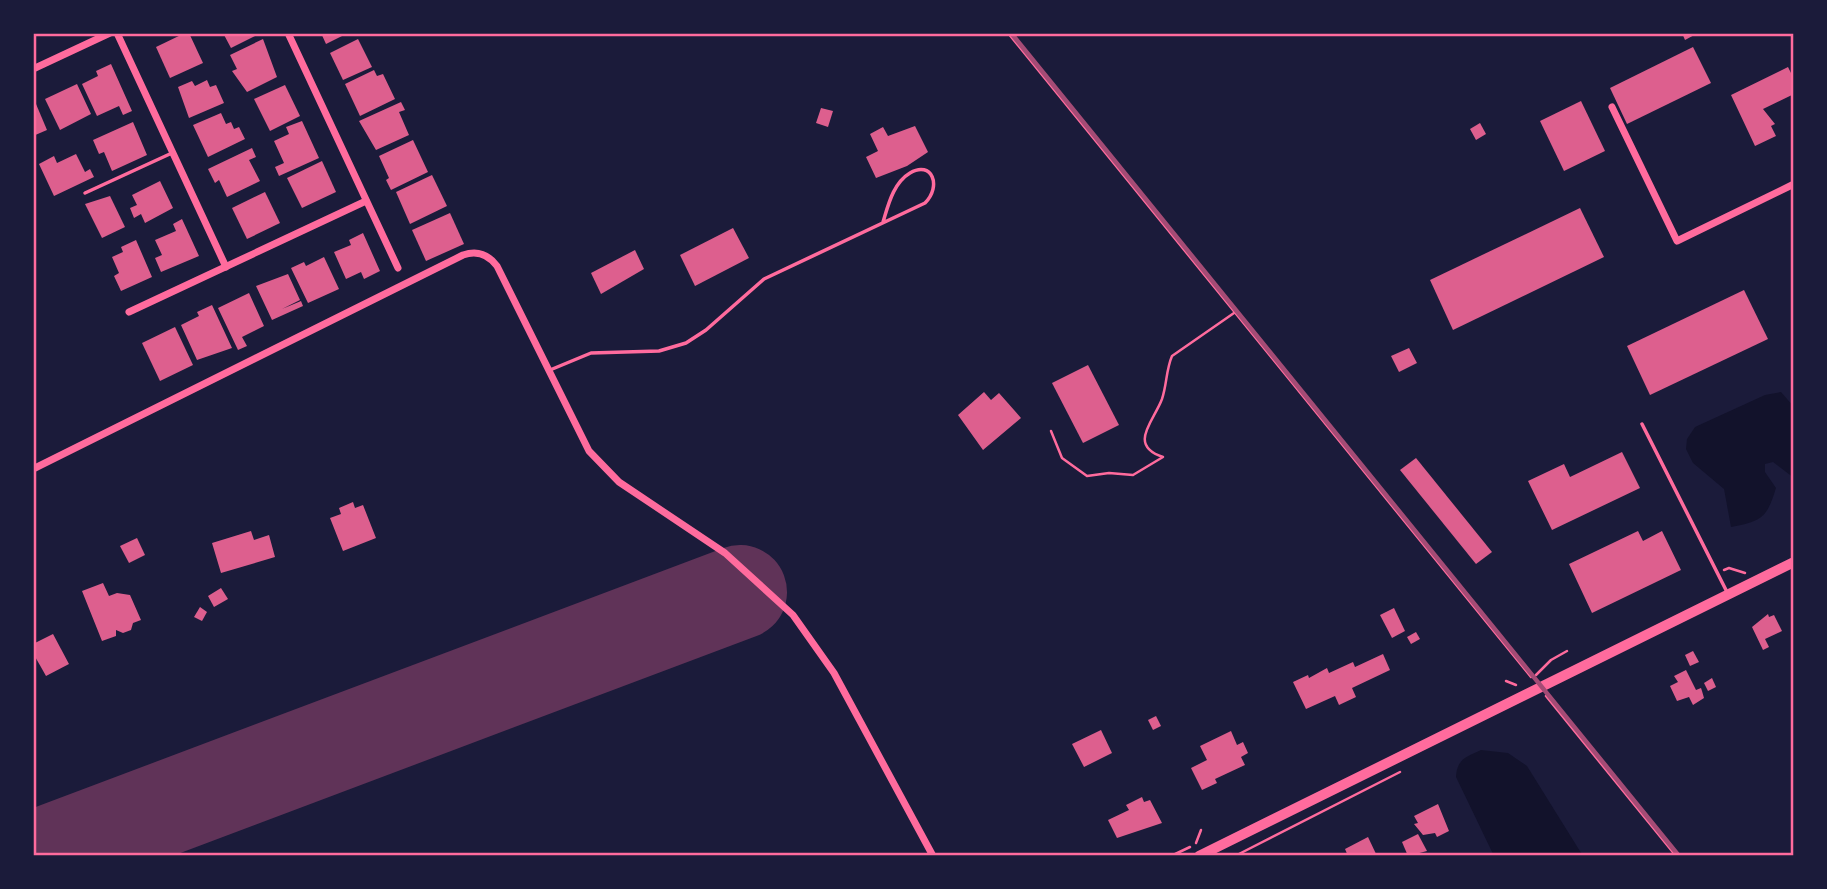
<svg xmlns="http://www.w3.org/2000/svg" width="1827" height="889" font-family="'PT Sans',sans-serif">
	<rect width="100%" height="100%" fill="#1b1b3a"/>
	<g fill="#12122b">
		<path d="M1781 392 1794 407V478L1773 462 1765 464V472L1776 488C1767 517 1763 521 1731 527L1724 489 1693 463 1686 449 1687 439 1695 427 1765 395Z"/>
		<path d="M1481 750 1508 753 1527 766 1583 856H1494L1456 777C1457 759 1466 757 1481 750Z"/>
	</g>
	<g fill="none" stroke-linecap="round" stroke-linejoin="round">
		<polyline stroke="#603358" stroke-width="94" points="39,856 740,592"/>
	</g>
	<g fill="#dd5f8e">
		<polygon points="185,33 189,33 203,63 170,78 156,47"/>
		<polygon points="223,33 261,33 231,48"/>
		<polygon points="321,33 348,33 326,44"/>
		<polygon points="1682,33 1698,33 1685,40"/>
		<polygon points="263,39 277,77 247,92 232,71 237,69 230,55"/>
		<polygon points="358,39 372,67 343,80 330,53"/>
		<polygon points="1693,47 1711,83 1627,124 1610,88"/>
		<polygon points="111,64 132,111 123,115 119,106 97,116 82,84 98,76 96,71"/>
		<polygon points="1788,67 1794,79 1794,94 1763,109 1775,124 1771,126 1776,136 1755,146 1731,95"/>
		<polygon points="374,70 377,76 383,74 395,99 360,116 345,84"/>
		<polygon points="207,80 210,87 216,85 224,103 189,118 178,87 192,81 195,86"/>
		<polygon points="77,84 91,114 60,130 45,99"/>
		<polygon points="285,85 300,116 270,131 254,99"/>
		<polygon points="1581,101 1605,151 1564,171 1540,121"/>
		<polygon points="401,102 405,110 399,112 409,135 376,150 359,121"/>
		<polygon points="36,104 47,130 33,136 33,106"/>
		<polygon points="821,108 833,111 828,127 816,123"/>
		<polygon points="221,113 226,124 231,122 234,129 239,127 245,139 208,157 193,125"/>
		<polygon points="302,121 319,158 279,176 275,167 284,163 274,141 289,134 286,127"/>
		<polygon points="133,122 147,155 112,171 104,152 99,154 93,140"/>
		<polygon points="1480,123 1486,134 1476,140 1470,129"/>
		<polygon points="915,126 928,152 907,166 876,178 866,157 878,151 870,134 883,127 888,136"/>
		<polygon points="413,140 428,172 391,190 386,180 389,178 379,156"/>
		<polygon points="252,148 256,157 249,160 260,181 227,197 219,180 215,183 208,169"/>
		<polygon points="76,154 85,172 90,169 94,177 54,196 39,164 54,156 57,163"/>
		<polygon points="322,161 336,192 302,208 287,178"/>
		<polygon points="432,175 447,206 410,224 396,192"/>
		<polygon points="160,181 173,208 145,223 141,214 134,218 130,208 137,205 132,195"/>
		<polygon points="265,192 280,223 247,239 232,208"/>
		<polygon points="110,196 125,227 102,238 85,204"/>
		<polygon points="1580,208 1604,257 1453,330 1430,280"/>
		<polygon points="450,213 464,244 426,261 412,230"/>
		<polygon points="182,219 199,256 161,272 155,258 162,255 155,240 176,231 173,224"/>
		<polygon points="733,228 749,258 695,286 680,255"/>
		<polygon points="363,233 380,271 364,279 361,272 346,279 334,252 351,245 349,240"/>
		<polygon points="136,240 152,277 121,291 114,276 119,273 112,257 123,252 121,247"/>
		<polygon points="635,250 644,269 601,294 591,273"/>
		<polygon points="324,257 339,289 308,303 291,268 304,262 306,266"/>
		<polygon points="288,274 300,300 282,309 301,301 303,306 272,320 256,286"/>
		<polygon points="1744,290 1768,339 1650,395 1627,346"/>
		<polygon points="249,293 264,326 242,337 247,346 238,350 218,308"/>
		<polygon points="212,305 232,348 197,360 181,325 199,316 197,312"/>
		<polygon points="175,327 193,365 160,381 142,343"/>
		<polygon points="1409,348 1417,363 1399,372 1391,356"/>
		<polygon points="1088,365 1119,425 1083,443 1052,383"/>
		<polygon points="984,392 991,400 999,393 1021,418 983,450 958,415"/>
		<polygon points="1622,452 1640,488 1552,530 1528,481 1564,464 1570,477"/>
		<polygon points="1416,458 1492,552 1476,564 1400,470"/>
		<polygon points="353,502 355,508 363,505 376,538 343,551 330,518 341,514 339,508"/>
		<polygon points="251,531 254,540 269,535 275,557 221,573 212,543"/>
		<polygon points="1638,531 1643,541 1662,531 1681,570 1592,613 1569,564"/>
		<polygon points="137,538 145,555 129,563 120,546"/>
		<polygon points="103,583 109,596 117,593 130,595 141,620 133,623 131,630 123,633 116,630 116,636 102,641 82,591"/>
		<polygon points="221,588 228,599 214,607 208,596"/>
		<polygon points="200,607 207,612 202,621 194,617"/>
		<polygon points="1394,608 1405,631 1392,638 1380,615"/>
		<polygon points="1768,614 1769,617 1774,615 1782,631 1765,639 1769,647 1763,650 1752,627"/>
		<polygon points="1416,632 1420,639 1411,644 1407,637"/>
		<polygon points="53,634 69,664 46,676 33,653 33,644"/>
		<polygon points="1693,651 1699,662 1690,666 1685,655"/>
		<polygon points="1383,654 1390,670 1352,688 1356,697 1339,705 1335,696 1306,709 1293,682 1308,675 1309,678 1327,668 1329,673 1353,662 1355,667"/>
		<polygon points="1686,670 1696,690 1701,688 1702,691 1704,698 1693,705 1689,697 1677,701 1670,686 1678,682 1674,676"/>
		<polygon points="1712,678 1716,687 1708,691 1704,683"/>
		<polygon points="1156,716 1161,726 1153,730 1148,720"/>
		<polygon points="1101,730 1112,753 1084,767 1072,744"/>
		<polygon points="1231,731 1237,745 1243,742 1248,753 1241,757 1245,765 1215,779 1217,783 1202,790 1191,768 1207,760 1200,746"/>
		<polygon points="1142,797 1144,802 1150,800 1162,823 1117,838 1108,820 1129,810 1126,805"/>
		<polygon points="1438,804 1449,831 1437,837 1435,833 1423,835 1414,824 1418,823 1414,816"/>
		<polygon points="1418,834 1427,851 1408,856 1402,842"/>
		<polygon points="1368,837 1377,856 1348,856 1345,849"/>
	</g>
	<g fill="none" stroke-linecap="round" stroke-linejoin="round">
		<g stroke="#ff6b9d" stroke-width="2.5">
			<polyline points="1008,33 1531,677"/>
			<path d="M1051 431 1062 458 1087 476 1109 473 1133 475 1163 457C1127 445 1154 421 1162 399 1167 384 1166 370 1172 356L1234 313"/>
			<polyline points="1724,570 1729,568 1745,573"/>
			<polyline points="1536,675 1551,660 1567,651"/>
			<polyline points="1506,681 1516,685"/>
			<polyline points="1546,696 1676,856"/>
			<polyline points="1196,843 1201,830"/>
			<polyline points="1171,856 1190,847"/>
			<polyline points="1235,856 1400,772"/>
		</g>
		<g stroke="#ff6b9d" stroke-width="3.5">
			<polyline points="85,193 172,153"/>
			<path d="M550 370 591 353 659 351 686 343 706 330 764 279 925 203C942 186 932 160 910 173 893 183 888 206 883 222"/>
			<polyline points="1642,424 1727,592"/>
		</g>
		<g stroke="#ff6b9d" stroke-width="7">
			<polyline points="117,33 226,267"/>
			<polyline points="288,33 398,268"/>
			<polyline points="33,69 110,33"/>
			<polyline points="1612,107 1677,241 1794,184"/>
			<polyline points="129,312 366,201"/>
			<path d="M33 469 463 255C477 250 488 254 497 266L589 451 619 482 725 553 793 615 834 673 933 856"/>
		</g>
		<polyline stroke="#ff6b9d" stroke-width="10" points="1199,856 1794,562"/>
		<polyline stroke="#a44b75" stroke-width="4.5" points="1011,33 1679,856"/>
	</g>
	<rect width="1827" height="889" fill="none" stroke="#1b1b3a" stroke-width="70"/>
	<rect x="35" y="35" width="1757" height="819" fill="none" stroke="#ff6b9d" stroke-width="2.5"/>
</svg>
